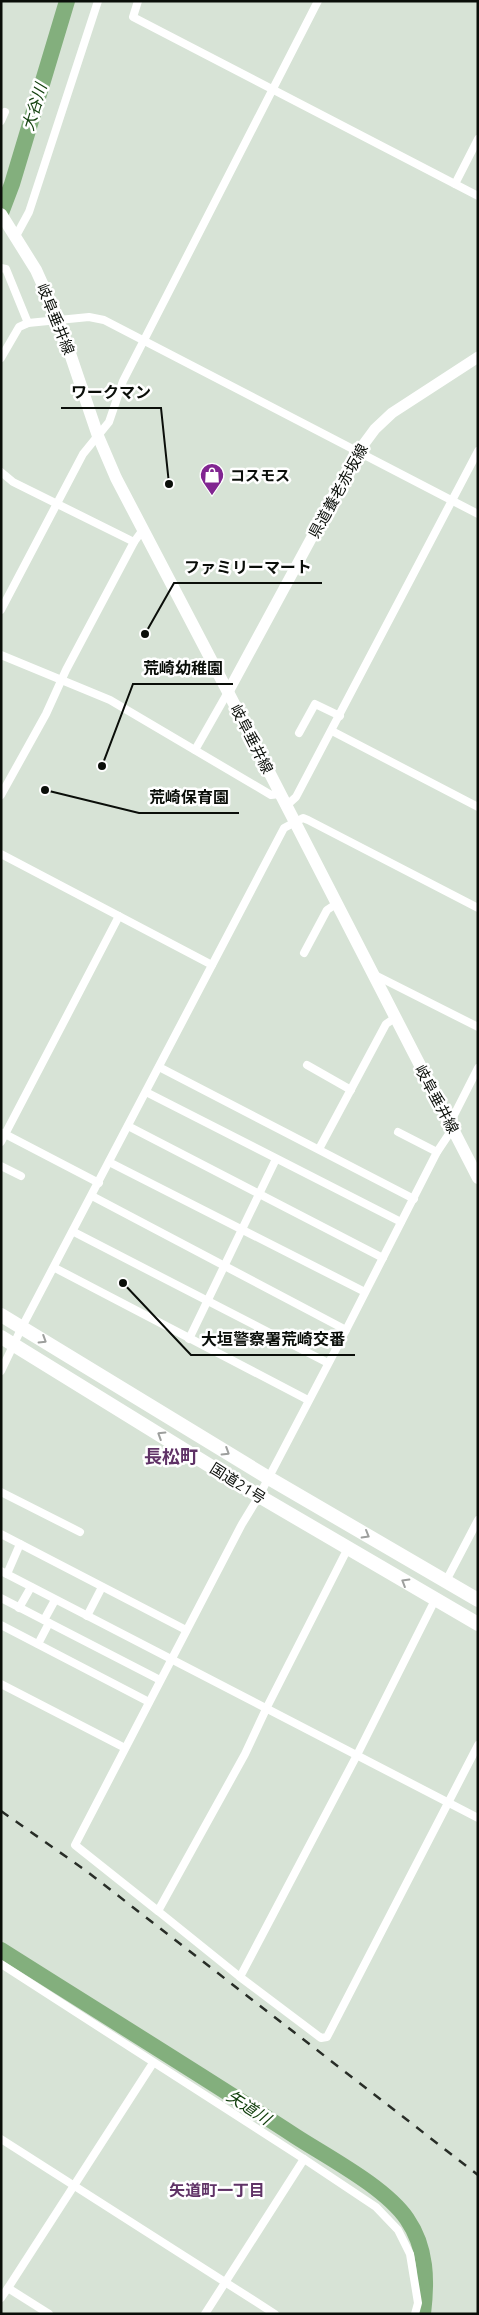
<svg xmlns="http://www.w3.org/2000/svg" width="479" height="2315" font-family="Ubuntu,'Noto Sans JP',sans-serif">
	<rect width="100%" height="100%" fill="#d7e3d6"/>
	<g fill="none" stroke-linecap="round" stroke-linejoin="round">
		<g stroke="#83af7d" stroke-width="16">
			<polyline points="1,213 12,184 67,1"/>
			<path d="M1 1950C99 2012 198 2073 295 2136 329 2158 385 2187 407 2219 427 2248 427 2281 423 2314"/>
		</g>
		<g stroke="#fff" stroke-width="8">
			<polyline points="138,1 133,17 478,196"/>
			<polyline points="1,121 5,112"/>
			<polyline points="455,184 478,139"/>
			<polyline points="16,236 29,212 98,1"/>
			<polyline points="1,268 6,269 28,323"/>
			<polyline points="1,358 19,327 28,323 89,317 104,320 478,514"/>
			<polyline points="1,472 13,482 134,542"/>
			<polyline points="1,610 83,454 109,422 123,381 318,1"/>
			<polyline points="1,655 110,700 271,795 280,794"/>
			<polyline points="332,731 478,807"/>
			<polyline points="299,733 315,704 340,716"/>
			<polyline points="195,750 228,692"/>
			<polyline points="1,795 46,714 66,670 134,542 142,531"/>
			<polyline points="286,806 296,797 478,451"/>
			<polyline points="1,854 212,965"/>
			<polyline points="304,953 327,910 336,904"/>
			<polyline points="373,974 478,1027"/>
			<polyline points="307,1065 351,1090"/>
			<polyline points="159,1067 414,1199"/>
			<polyline points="146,1092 401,1222"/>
			<polyline points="450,1123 478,1068"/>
			<polyline points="128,1126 383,1258"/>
			<polyline points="398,1132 437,1152"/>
			<polyline points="3,1133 99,1183"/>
			<polyline points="1,1142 119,916"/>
			<polyline points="319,1149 386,1024 395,1018"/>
			<polyline points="109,1162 365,1292"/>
			<polyline points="1,1166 21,1176"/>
			<polyline points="92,1196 346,1330"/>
			<polyline points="74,1232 328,1363"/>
			<polyline points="55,1268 308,1400"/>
			<polyline points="189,1339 276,1159"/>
			<polyline points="1,1371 22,1327 284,828 303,818 308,820 478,908"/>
			<polyline points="1,1492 80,1532"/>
			<polyline points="1,1534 186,1630"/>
			<polyline points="1,1571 478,1818"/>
			<polyline points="7,1574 20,1544"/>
			<polyline points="446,1581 478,1520"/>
			<polyline points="1,1598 160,1680"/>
			<polyline points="435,1600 357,1755 240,1977 321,2038 327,2037 478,1745"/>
			<polyline points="19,1608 31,1587"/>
			<polyline points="87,1616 102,1587"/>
			<polyline points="44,1620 55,1600"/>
			<polyline points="1,1625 149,1702"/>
			<polyline points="38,1644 49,1623"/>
			<polyline points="1,1684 125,1748"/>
			<polyline points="158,1911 75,1845 242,1524 259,1496 346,1330 437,1152 453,1128"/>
			<polyline points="1,1964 304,2159 376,2207 398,2230 410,2254 418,2303 415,2314"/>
			<polyline points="240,1977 158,1911 245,1754 267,1707 348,1548"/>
			<polyline points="1,2139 275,2314"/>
			<polyline points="1,2298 8,2288"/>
			<polyline points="49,2314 8,2288 153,2063"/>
			<polyline points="205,2314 304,2159"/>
		</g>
		<polyline stroke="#fff" stroke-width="11" points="228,692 358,452 375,429 392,413 478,357"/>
		<polyline stroke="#fff" stroke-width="12" points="1,214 36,270 59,321 98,436 116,478 228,692 478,1178"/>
		<g stroke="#fff" stroke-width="14">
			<polyline points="1,1315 267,1477 478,1600"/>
			<polyline points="1,1337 259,1496 478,1624"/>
		</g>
		<polyline stroke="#282d27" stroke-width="2.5" stroke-dasharray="9 9" stroke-linecap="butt" points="1,1811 85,1870 478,2175"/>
	</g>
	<defs><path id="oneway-chevron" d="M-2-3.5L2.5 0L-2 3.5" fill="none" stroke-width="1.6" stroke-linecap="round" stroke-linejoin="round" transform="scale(1.25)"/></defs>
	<g stroke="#9d9f9d">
		<use href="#oneway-chevron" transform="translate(43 1340) rotate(32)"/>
		<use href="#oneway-chevron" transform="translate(161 1435) rotate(-148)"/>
		<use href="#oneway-chevron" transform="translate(226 1452) rotate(32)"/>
		<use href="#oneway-chevron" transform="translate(366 1535) rotate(30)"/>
		<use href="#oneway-chevron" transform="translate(405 1582) rotate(-149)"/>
	</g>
	<defs>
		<g id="shop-pin" transform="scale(1.25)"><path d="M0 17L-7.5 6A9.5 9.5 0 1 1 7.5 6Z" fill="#812591" stroke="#fff"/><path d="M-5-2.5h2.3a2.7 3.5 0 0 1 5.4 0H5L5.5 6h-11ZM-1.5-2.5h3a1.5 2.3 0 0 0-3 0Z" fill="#fff"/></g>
	</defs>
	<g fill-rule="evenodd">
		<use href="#shop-pin" x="212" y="475"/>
	</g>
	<g text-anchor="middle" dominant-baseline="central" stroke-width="5" stroke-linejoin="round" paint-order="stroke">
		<g font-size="15" fill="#0a0e09" stroke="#fff">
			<text transform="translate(56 319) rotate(68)">岐阜垂井線</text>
			<text transform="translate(338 491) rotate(-61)">県道養老赤坂線</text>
			<text transform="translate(252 739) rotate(63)">岐阜垂井線</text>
			<text transform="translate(437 1099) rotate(62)">岐阜垂井線</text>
			<text transform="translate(238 1483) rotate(32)">国道21号</text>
		</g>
		<g font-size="15" font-weight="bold" fill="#0a0e09" stroke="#fff" text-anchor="start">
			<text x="230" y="475">コスモス</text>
		</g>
		<g font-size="16" font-style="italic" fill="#14410f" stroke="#fff">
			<text transform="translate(34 107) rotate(-73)">大谷川</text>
			<text transform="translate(249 2107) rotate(33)">矢道川</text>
		</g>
		<g font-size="16" font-weight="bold" fill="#5f3266" stroke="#fff">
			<text x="217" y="2190">矢道町一丁目</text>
		</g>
		<g font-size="18" font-weight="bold" fill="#5f3266" stroke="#fff">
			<text x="171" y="1456">長松町</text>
		</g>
	</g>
	<path fill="none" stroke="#0a0e09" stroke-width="2" d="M169 484L161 408H61M145 634L174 583H322M102 766L133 684H233M45 790L139 813H239M123 1283L191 1355H355"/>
	<g fill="#0a0e09" stroke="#fff" stroke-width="2">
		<circle cx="169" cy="484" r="5"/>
		<circle cx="145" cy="634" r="5"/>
		<circle cx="102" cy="766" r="5"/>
		<circle cx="45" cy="790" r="5"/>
		<circle cx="123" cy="1283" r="5"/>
	</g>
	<g font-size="16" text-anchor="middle" font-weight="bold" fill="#0a0e09" stroke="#fff" stroke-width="5" stroke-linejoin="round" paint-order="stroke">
		<text x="111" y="398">ワークマン</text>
		<text x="248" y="573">ファミリーマート</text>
		<text x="183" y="674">荒崎幼稚園</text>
		<text x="189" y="803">荒崎保育園</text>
		<text x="273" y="1345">大垣警察署荒崎交番</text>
	</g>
	<rect width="479" height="2315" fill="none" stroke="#0a0e09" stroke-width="5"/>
</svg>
